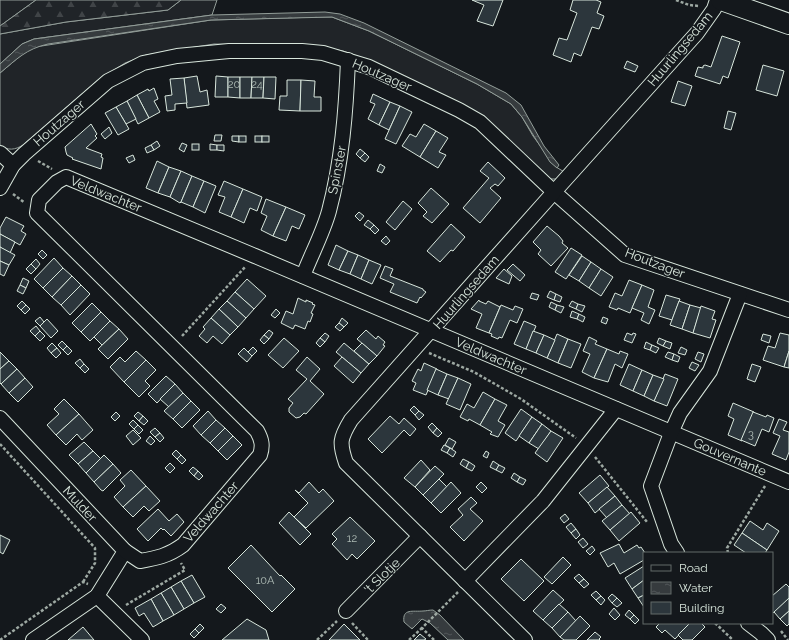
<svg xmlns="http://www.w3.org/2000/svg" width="789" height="640" font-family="Raleway,sans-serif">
	<defs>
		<pattern id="forest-firs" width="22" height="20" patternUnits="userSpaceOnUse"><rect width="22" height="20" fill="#202428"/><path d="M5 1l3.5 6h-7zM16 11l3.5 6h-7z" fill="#404447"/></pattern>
		<pattern id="water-ripples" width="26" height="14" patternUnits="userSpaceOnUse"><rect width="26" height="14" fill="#363b3e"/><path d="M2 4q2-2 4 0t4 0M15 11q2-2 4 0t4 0" fill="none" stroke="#525759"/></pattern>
	</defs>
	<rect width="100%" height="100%" fill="#14181c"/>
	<g fill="#202428" stroke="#939e99">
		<polygon points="0,0 36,0 0,26"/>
		<polygon points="181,0 217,0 212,15 34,39 22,44 0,64 0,34 66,22 168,10"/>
		<path d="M320 17H332L369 31 477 84 511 104 522 117 533 136 556 167 566 173 558 179H551L492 126 380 66 360 57 343 51 314 46 214 44 146 55 125 63 98 80 23 145C15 150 8 151 0 145V73L26 51 35 47 211 20Z"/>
	</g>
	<polygon fill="url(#forest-firs)" stroke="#939e99" points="36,0 181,0 168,10 66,22 0,34 0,26"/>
	<g fill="url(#water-ripples)" stroke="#939e99">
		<path d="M325 12 340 14 364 23 506 93 521 105 544 146 559 165 557 168 550 162 522 117 511 104 477 84 369 31 332 17 211 20 48 44C26 49 17 59 0 73V64L22 44 34 39 212 15Z"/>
		<path d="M433 610 440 615 464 640H448L430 623 422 619 412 629 404 622C402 608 413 612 423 611 426 611 429 610 433 610Z"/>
	</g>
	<g fill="#2c363c" stroke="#d8e6dc">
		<polygon points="472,0 503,0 493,26 477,21 484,5"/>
		<polygon points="573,0 596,0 601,2 597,13 604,16 599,29 592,27 581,56 574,53 571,62 553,55 559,38 567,40 577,13 570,10"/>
		<polygon points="722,36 740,42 728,78 723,76 720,84 695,76 698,67 703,68 703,66 705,65 711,67"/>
		<polygon points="627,61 638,66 635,72 624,68"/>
		<polygon points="763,65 784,71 777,96 756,90"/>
		<polygon points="197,76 200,92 207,90 209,105 187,108 184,78"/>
		<polygon points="216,76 228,77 228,97 215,97"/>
		<polygon points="228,77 240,77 240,98 228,97"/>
		<polygon points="240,77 252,77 251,98 240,98"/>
		<polygon points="252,77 264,77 263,98 251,98"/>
		<polygon points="264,77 276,77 275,99 263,98"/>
		<polygon points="184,78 187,103 175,104 175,110 167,111 165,96 172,95 170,79"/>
		<polygon points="287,80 301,80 300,111 279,110 280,96 287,96"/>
		<polygon points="301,80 315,81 314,97 321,97 321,111 300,111"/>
		<polygon points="678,81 692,86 685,106 671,102"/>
		<polygon points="154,88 158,99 154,101 160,112 149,118 137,95 148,89 149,91"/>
		<polygon points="373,94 390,102 379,125 368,119 375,104 370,102"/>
		<polygon points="137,95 149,118 138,124 127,101"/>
		<polygon points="127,101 136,119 126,124 116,107"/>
		<polygon points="390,102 400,106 389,130 379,125"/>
		<polygon points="400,106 412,112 396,144 385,139"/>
		<polygon points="116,107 129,129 118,135 105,113"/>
		<polygon points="728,111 736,113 731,130 724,128"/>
		<polygon points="91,124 97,134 95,136 97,138 86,148 102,154 101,157 103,158 101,169 72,159 73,158 67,155 66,152 65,147"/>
		<polygon points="424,124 436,131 420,157 402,146 410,134 416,137"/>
		<polygon points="109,127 112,133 105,139 101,134"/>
		<polygon points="436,131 448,138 439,152 446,155 438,168 420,157"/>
		<polygon points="215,135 222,135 221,141 214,141"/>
		<polygon points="232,136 239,136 239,142 232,141"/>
		<rect x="239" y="136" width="7" height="6"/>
		<rect x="255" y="136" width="7" height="6"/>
		<rect x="262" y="136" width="7" height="6"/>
		<polygon points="157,141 160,146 154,150 151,145"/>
		<polygon points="182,143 187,145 184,152 179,149"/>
		<rect x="192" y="144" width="7" height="6"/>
		<polygon points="210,144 217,145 217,150 210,150"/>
		<polygon points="151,145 154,150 147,153 145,148"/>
		<polygon points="217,145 224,145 224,151 217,150"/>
		<polygon points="360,149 365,153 360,158 356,154"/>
		<polygon points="365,153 369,157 365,162 360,158"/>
		<polygon points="133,155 135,160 129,163 126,158"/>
		<polygon points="157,161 169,167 158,193 146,188"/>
		<polygon points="488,162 505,178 498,186 495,184 490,188 501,198 480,223 463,208 489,178 480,171"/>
		<polygon points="380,164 385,167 382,173 377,171"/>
		<polygon points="169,167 181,171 170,197 158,193"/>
		<polygon points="181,171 192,176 181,202 180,203 170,197"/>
		<polygon points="192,176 204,181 193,207 181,202"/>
		<polygon points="204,181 216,186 205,213 193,207"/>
		<polygon points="224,181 243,189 231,217 219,212 225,197 218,195"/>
		<polygon points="431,188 449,204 432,223 423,216 427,212 418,203"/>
		<polygon points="243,189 262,197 257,211 250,208 244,223 231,217"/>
		<polygon points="266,199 286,207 273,236 261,230 267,216 261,213"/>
		<polygon points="403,201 412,209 395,230 386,222"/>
		<polygon points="286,207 305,215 299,229 292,226 286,241 273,236"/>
		<polygon points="359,212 364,216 360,221 355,216"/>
		<polygon points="6,217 24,226 21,231 26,234 20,245 0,234 0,228"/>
		<polygon points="368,220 374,225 370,229 364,225"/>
		<polygon points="451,224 465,237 453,251 451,250 440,262 427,251"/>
		<polygon points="374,225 379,230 375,234 370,229"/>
		<polygon points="547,226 559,236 563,241 562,243 568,248 551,266 538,254 541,250 533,242"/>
		<polygon points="0,234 15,242 10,253 0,247"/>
		<polygon points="386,236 390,241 386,245 381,241"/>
		<polygon points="336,245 348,251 339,270 328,265"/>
		<polygon points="0,247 15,255 9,265 0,261"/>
		<polygon points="571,248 582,255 566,279 555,272"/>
		<polygon points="42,250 47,255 43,259 38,254"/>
		<polygon points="348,251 358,255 350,274 339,270"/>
		<polygon points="358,255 369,260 361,279 350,274"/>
		<polygon points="582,256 591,262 579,281 569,275"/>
		<polygon points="54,258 63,268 43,288 34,279"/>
		<polygon points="36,259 40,264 36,269 31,264"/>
		<polygon points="369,260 381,265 372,284 361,279"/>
		<polygon points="0,261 9,265 4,276 0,274"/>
		<polygon points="591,262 601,269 589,288 579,281"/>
		<polygon points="31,264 36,269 31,274 26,269"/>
		<polygon points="513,264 525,275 520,281 507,270"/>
		<polygon points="385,266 393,269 390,276 423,289 423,290 426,292 421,298 420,297 417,303 390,292 394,284 380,278"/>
		<polygon points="63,268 72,276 52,297 43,288"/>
		<polygon points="504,269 512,276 509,284 496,278"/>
		<polygon points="601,269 613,277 601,296 589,288"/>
		<polygon points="72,276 81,285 61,305 52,297"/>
		<polygon points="23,278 29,281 26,288 20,285"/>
		<polygon points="247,279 266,296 254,309 235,292"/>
		<polygon points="629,280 642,285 630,313 618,308 617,310 609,307 615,293 622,296"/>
		<polygon points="20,285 26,288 23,294 17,291"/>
		<polygon points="81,285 90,294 70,315 61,305"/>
		<polygon points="642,285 654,290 648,307 655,310 649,324 641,320 644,313 632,308"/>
		<polygon points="550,291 556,294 554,300 547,297"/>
		<polygon points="235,292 254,309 246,318 227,301"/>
		<polygon points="532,293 539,295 537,300 530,298"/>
		<polygon points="556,294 562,297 560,302 554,300"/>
		<polygon points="666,295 680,299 672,320 659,316"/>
		<polygon points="298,298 306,302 306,300 313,303 312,304 315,305 311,313 313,314 310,322 308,321 305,329 295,325 293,329 281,323 286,311 293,314"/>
		<polygon points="479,300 479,301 486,304 488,301 500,307 489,333 476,328 482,314 471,309"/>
		<polygon points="22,301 26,305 21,310 17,306"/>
		<polygon points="227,301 246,318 238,327 219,309"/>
		<polygon points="572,301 578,304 576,309 569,306"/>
		<polygon points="679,301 690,305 682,329 670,325"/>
		<polygon points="551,302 557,305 555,310 549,307"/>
		<polygon points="92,303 101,312 81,332 72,323"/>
		<polygon points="578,304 585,306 582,312 576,309"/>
		<polygon points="26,305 30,309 25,314 21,310"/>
		<polygon points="501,305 513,310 515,306 523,309 517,323 510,320 502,338 499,337 498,339 491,336 492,334 489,333"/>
		<polygon points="557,305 564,307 561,313 555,310"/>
		<polygon points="690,305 701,308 693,333 682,329"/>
		<polygon points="701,306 715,311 712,319 716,320 710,338 693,333"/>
		<polygon points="219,309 238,327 230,335 211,318"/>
		<polygon points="276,309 280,313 275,318 271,315"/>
		<polygon points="572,311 579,314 577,319 570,317"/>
		<polygon points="101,312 110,321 90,341 81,332"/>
		<polygon points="579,314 585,317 583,322 577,319"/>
		<polygon points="40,317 44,322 40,326 35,321"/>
		<polygon points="603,317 608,319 606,324 601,322"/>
		<polygon points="211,318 230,335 222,344 213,336 207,343 199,336 205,329 203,327"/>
		<polygon points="342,318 348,323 344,327 339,323"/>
		<polygon points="47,319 58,331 51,338 40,326"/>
		<polygon points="110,321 119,329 102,345 94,337"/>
		<polygon points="524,321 536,326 526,349 514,344"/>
		<polygon points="339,323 344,327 340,331 335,327"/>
		<polygon points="36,326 40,331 35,336 30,331"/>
		<polygon points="119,329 128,339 108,359 98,349"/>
		<polygon points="269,330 273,333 269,339 264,335"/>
		<polygon points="366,330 376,339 378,336 385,342 383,345 385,346 377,356 357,339"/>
		<polygon points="40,331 45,336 40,341 35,336"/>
		<polygon points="533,331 544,335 536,353 526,349"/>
		<polygon points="325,333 329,336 325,342 320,338"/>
		<polygon points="627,333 632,335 633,333 636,334 632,343 624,340"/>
		<polygon points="780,333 789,335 789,351 784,367 763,360 768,346 775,348"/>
		<polygon points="557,334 568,339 558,363 547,358"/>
		<polygon points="763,334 771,336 769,343 761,340"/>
		<polygon points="264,335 269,339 264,344 260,340"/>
		<polygon points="544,335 555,340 547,358 536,353"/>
		<polygon points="589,337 597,341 595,344 607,349 594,378 582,372 590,354 583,351"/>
		<polygon points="284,338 299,351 283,368 268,355"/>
		<polygon points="320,338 325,342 320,347 316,343"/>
		<polygon points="659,338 666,341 663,346 657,343"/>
		<polygon points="568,339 581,344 571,368 558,363"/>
		<polygon points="62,341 67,346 63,350 58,345"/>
		<polygon points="666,341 672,343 670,349 663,346"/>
		<polygon points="646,342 652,345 650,350 644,348"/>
		<polygon points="52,343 57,348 51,353 47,348"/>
		<polygon points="344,343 369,364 361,373 336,352"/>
		<polygon points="362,343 377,356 369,364 354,351"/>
		<polygon points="652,345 659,348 656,353 650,350"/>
		<polygon points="67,346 72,351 68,355 63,350"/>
		<polygon points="253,347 257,351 252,356 248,352"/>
		<polygon points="681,347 687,350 685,355 678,353"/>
		<polygon points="57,348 61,353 56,358 51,353"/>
		<polygon points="244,348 252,356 247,362 238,354"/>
		<polygon points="607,349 619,354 620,351 628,354 622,368 615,364 608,382 594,378"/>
		<polygon points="136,351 146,360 124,382 110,367 120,357 125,362"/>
		<polygon points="789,351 789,368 784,367"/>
		<polygon points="0,352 9,361 0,369"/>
		<polygon points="668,352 674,354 672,360 665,357"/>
		<polygon points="698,352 704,354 701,362 695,359"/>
		<polygon points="674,354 680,357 678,362 672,360"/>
		<polygon points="307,357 320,369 310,381 324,394 306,414 304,413 300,417 296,418 289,412 289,408 293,403 288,399 307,379 296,370"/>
		<polygon points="342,357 361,373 353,383 334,366"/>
		<polygon points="80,359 84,364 80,368 75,363"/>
		<polygon points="146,360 156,370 145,381 150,386 139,397 124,382"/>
		<polygon points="9,361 17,369 1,384 0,383 0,369"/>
		<polygon points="692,362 699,365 695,371 689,368"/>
		<polygon points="424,363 437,369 426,395 413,390 416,383 412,381 418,369 421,371"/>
		<polygon points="84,364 89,369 85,373 80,368"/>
		<polygon points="629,364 642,370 633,391 620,385"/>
		<polygon points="752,364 761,367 755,382 747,379"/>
		<polygon points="17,369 25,378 9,393 1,384"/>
		<polygon points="436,369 447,374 438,395 427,390"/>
		<polygon points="642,370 653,375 644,396 633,391"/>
		<polygon points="447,374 458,378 449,399 438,395"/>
		<polygon points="665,374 678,379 667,406 654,401"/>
		<polygon points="653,375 664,379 654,401 644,396"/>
		<polygon points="166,376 175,384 157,403 148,394"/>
		<polygon points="25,378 33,387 18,402 9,393"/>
		<polygon points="458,378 471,384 460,410 446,404"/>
		<polygon points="175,384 183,393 169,407 160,399"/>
		<polygon points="483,392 495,399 480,425 469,419 468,421 460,417 467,404 474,408"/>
		<polygon points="183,393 191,401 173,419 164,411"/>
		<polygon points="64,399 79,414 56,435 47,425 59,414 54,409"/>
		<polygon points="495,399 507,405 498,421 505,425 498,437 490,434 492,432 480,425"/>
		<polygon points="191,401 200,410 182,428 173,419"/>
		<polygon points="733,403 754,412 742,441 728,435 734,419 728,416"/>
		<polygon points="414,406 419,411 415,415 410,410"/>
		<polygon points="521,409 532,417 516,441 505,433"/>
		<polygon points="208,411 216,420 201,435 193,426"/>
		<polygon points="419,411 424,415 419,420 415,415"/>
		<polygon points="116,412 120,416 115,421 111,417"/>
		<polygon points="138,412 143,416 139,421 134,416"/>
		<polygon points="753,412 766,417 767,415 774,418 769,432 762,429 755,446 741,440"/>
		<polygon points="79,414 93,430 82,440 77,434 66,445 56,435"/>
		<polygon points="143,416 148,421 144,425 139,421"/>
		<polygon points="390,416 399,424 404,418 416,429 410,436 404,430 382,453 368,439"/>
		<polygon points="532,417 542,424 529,443 519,436"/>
		<polygon points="779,419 787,422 783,430 789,432 789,452 786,460 772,454 780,436 773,433"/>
		<polygon points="133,420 138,425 134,429 129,424"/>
		<polygon points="216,420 225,428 210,443 201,435"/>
		<polygon points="432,423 437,428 433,433 428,427"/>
		<polygon points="542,424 551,431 539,449 529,443"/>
		<polygon points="138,425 143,430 139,434 134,429"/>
		<polygon points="155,428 160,433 155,437 150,432"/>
		<polygon points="225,428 233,436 218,451 210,443"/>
		<polygon points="437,428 442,433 438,437 433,433"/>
		<polygon points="133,430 141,438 133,445 126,436"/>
		<polygon points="551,431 563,438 547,462 535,453"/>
		<polygon points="160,433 164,438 160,442 155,437"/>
		<polygon points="150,436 155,441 151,445 146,441"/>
		<polygon points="233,436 242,445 227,460 218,451"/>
		<polygon points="449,438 456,442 452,449 445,445"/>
		<polygon points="84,442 93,451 78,464 69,455"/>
		<polygon points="444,445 450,448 447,453 441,450"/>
		<polygon points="450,448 456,452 453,457 447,453"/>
		<polygon points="176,450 181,455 177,459 172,454"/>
		<polygon points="93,451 101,459 86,473 78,464"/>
		<polygon points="486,451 489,453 487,458 483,456"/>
		<polygon points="104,455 113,464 94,482 86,473"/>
		<polygon points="181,455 186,460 182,464 177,459"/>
		<polygon points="463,459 469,462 466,468 460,464"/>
		<polygon points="421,460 430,470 415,487 404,478"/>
		<polygon points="493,461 499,465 496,470 490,467"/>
		<polygon points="469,462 475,466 472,471 466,468"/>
		<polygon points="170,463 175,468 170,473 165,468"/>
		<polygon points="113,464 121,473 103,491 101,490 94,482"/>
		<polygon points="499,465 505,468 502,473 496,470"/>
		<polygon points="435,466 444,474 423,495 415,487"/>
		<polygon points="193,467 198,471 194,476 189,471"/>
		<polygon points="131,470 146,486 123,507 114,497 125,486 120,480"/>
		<polygon points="198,471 203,476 199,480 194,476"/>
		<polygon points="514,473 520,477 517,482 511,478"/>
		<polygon points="600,475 609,486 588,503 579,493"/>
		<polygon points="520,477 526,480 523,485 517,482"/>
		<polygon points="439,479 447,487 431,503 423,495"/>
		<polygon points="309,482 319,493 323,489 334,501 306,528 294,517 308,503 295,490 299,493"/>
		<polygon points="451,482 461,493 441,513 431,503"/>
		<polygon points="481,482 487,488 482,493 476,487"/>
		<polygon points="146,486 160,501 149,511 144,506 133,517 123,507"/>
		<polygon points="607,487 615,496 595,513 588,503"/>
		<polygon points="615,496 622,505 607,518 599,509"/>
		<polygon points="471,497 477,503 470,509 483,521 464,541 450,527 463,515 458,509"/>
		<polygon points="622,505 630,514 610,530 602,521"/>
		<polygon points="158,509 169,521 177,514 184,522 171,536 164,529 163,530 161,528 148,541 137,529"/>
		<polygon points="289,512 311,534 300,545 279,523"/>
		<polygon points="631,512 640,523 619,541 610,530"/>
		<polygon points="565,514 569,519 564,523 560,518"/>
		<polygon points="350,517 375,541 357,559 352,554 347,560 332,544 337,539 332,534"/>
		<polygon points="750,521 763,530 767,523 779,531 767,550 742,533"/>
		<polygon points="571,523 576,529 571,533 566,527"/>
		<polygon points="576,529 580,535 576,539 571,533"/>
		<polygon points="742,533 767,550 765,553 746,553 734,545"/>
		<polygon points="0,535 10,540 3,554 0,552"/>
		<polygon points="583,538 588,544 583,548 578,542"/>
		<polygon points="619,544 624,553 637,545 639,548 641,547 645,553 644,560 620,574 614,563 608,567 600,553"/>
		<polygon points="251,545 280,576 281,575 295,589 272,612 228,568"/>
		<polygon points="592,546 595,550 590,555 586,551"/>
		<polygon points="563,557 571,565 552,584 544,577"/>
		<polygon points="521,559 544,581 524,601 501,579"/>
		<polygon points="644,566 644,580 632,589 625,578"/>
		<polygon points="579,574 584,579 579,583 574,578"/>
		<polygon points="192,575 205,597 194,603 181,581"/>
		<polygon points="584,579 589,584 584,588 579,583"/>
		<polygon points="644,580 644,595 638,598 632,589"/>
		<polygon points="181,581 194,603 184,609 171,587"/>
		<polygon points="786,584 789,587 789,598 774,613 772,611 772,596"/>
		<polygon points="171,587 184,609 174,615 161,593"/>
		<polygon points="553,590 564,600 543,620 533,611"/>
		<polygon points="596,591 601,596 596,600 591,595"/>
		<polygon points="161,593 174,615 163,621 151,599"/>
		<polygon points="612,594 617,598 612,603 608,598"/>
		<polygon points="644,595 644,607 638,598"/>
		<polygon points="601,596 605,600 601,605 596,600"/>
		<polygon points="617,598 622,603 617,607 612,603"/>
		<polygon points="789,598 789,611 780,619 774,612"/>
		<polygon points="151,599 163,621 153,627 144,613 139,616 135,608"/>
		<polygon points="221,604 226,608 221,613 216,609"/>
		<polygon points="559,604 568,612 552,628 543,620"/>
		<polygon points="614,608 620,615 615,620 609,614"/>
		<polygon points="629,610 634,615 630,619 625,615"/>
		<polygon points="789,611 789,624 787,626 780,619"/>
		<polygon points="568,612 576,621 560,637 552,628"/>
		<polygon points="634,615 639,620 635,624 630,619"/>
		<polygon points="580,616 590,626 576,640 564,640 560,637"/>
		<polygon points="247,619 266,630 269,640 222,640"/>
		<polygon points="660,623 690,623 675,639 665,630 662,633 656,627"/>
		<polygon points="690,623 701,623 705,627 692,640 683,640 678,635"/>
		<polygon points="200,624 204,628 199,633 195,629"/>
		<polygon points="344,624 360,640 329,640"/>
		<polygon points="83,627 94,640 68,640"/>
		<polygon points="195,629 199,633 194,638 190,634"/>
		<polygon points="595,632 601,637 599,639 600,640 587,640"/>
		<polygon points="420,634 426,639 424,640 414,640"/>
	</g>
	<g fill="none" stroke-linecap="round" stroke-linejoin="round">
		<g stroke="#d8e6dc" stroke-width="16">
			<g id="street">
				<polyline points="0,153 13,165"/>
				<polyline points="0,188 13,165 24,154 108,81 143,63 177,56 229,51 302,51 323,53 369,67 459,110 480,122 554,192 625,255 789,310"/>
				<path d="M303 276C311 255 323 233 329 211 342 162 346 111 348 60"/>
				<polyline points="0,418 125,551 97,596 33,640"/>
				<path d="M125 551 140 561C157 558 168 556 183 545L260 455C263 446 262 440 257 431L37 213 39 200 57 182 66 177 255 256 789 482"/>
				<polyline points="677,553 671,544 651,486 671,433 680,413 710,371 740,294"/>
				<polyline points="465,581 543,501 616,409"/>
				<polyline points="97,596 142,640"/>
				<polyline points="346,611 420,536"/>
				<polyline points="748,623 761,633 768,640"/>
				<path d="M525 640 346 463C339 443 340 438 351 420L554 192 697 33 714 9 717 0"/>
			</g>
		</g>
		<g stroke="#d8e6dc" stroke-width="22">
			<polyline id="secondary" points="721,0 789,24"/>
		</g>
		<g stroke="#9da8a2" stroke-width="2.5" stroke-dasharray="3 2" stroke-linecap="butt">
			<polyline points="676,0 689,5 699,6"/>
			<polyline points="38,161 52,169"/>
			<polyline points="13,194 25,203"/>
			<polyline points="182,336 245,267"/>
			<polyline points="429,353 474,372 521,399 576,438"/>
			<polyline points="0,444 95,548 95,563 83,582"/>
			<polyline points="595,457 647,522"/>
			<polyline points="728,553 727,548 765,486"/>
			<polyline points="126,605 185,570 181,563"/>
			<polyline points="352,623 368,640"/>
			<polyline points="715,623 733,640"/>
			<polyline points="781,631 788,640"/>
			<polyline points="0,640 83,582 88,584"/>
			<polyline points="317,640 337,621"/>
			<polyline points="409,640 422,628"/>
			<polyline points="434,640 422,628 458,592"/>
		</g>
		<use href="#street" stroke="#14181c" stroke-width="14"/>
		<use href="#secondary" stroke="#14181c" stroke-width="20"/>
	</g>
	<g text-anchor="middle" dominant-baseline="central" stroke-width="3" stroke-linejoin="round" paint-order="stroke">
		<g font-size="11" fill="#adbab4">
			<text x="234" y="84">20</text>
			<text x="257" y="84">24</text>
			<text x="751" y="434">3</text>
			<text x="352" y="538">12</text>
			<text x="265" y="580">10A</text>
		</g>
		<g font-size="13" fill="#d8e6dc" stroke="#14181c">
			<text transform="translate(680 49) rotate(-50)">Huurlingsedam</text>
			<text transform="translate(382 75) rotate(23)">Houtzager</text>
			<text transform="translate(59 123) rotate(-41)">Houtzager</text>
			<text transform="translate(337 170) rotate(-79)">Spinster</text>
			<text transform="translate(106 194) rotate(22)">Veldwachter</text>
			<text transform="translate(655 263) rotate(21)">Houtzager</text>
			<text transform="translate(466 292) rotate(-49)">Huurlingsedam</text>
			<text transform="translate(491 356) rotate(23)">Veldwachter</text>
			<text transform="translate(730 457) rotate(23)">Gouvernante</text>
			<text transform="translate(80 504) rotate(47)">Mulder</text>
			<text transform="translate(211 512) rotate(-49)">Veldwachter</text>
			<text transform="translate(382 576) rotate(-45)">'t Slotje</text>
		</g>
	</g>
	<rect x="643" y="552" width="130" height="72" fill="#14181c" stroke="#626a69"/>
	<rect x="651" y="565" width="20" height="6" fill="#14181c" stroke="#626a69"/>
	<text x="679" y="572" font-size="12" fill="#d8e6dc">Road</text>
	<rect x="651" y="582" width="20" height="12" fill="url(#water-ripples)" stroke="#626a69"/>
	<text x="679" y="592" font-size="12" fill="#d8e6dc">Water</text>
	<rect x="651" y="602" width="20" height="12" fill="#2c363c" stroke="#626a69"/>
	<text x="679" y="612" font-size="12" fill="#d8e6dc">Building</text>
</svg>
